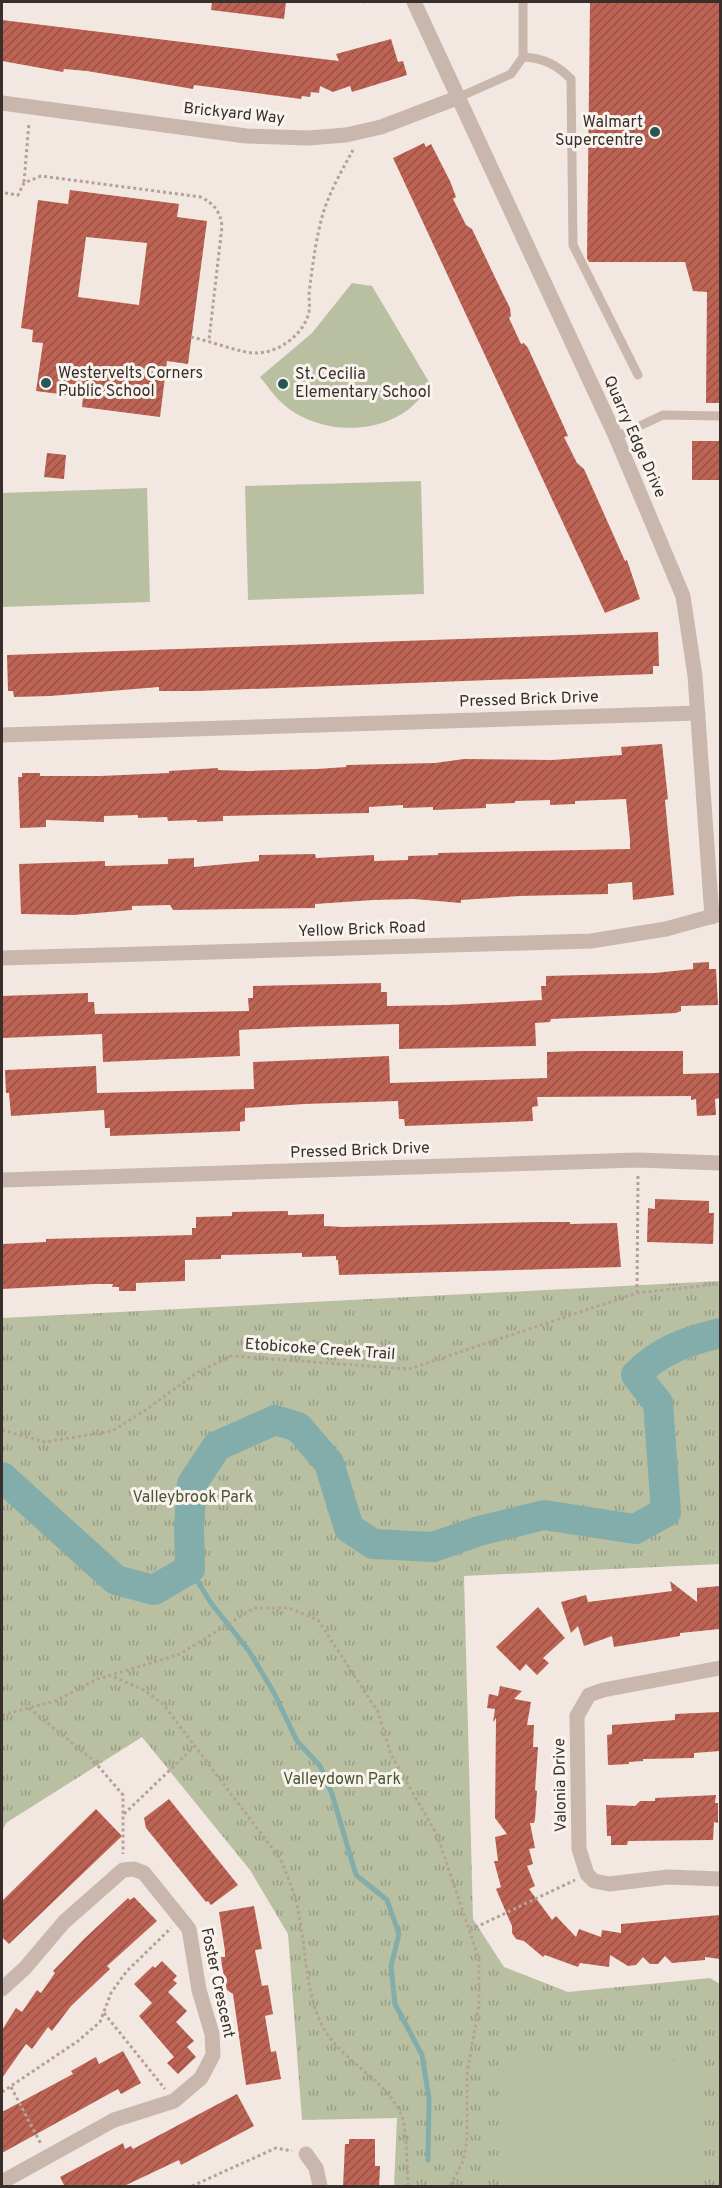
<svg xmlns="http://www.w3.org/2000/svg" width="722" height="2188" font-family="Overpass,sans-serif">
	<defs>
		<pattern id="park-tufts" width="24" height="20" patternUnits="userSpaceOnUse" patternTransform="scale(1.5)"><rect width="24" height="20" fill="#b9c0a2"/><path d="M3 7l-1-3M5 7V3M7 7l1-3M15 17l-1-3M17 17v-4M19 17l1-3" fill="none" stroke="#979c84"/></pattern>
		<pattern id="building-hatch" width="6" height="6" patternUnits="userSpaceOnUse" patternTransform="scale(1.5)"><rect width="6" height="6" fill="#bd6354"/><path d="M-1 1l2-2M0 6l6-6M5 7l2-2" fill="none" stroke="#9b5246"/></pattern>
	</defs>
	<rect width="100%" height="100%" fill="#f2e8e1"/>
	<polygon fill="url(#park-tufts)" points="720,1281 720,1564 464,1576 473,1919 504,1967 568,1992 710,1978 720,1984 720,2186 394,2186 397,2118 302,2120 288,1934 250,1870 142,1737 6,1823 2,1832 2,1318"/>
	<g fill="#b9c0a2">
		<path d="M352 283 372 286 432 387C424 394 417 402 409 409 373 437 313 433 281 402 273 395 267 385 260 377L312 333Z"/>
		<polygon points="421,481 424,594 248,600 245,486"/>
		<polygon points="147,488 150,602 2,607 2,493"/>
		<polygon points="503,2058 704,2061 704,2186 500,2185"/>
	</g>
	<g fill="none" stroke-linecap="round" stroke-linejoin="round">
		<polyline stroke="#82adaa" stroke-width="5" points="190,1569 211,1603 249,1651 274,1693 297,1741 320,1766 332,1794 356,1875 387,1900 399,1934 391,1966 395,2004 422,2055 429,2099 428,2160"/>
		<path stroke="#82adaa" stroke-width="30" d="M2 1477 116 1580 154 1590 190 1569 189 1526 192 1484 217 1446 275 1420 298 1427 329 1463 349 1528 373 1544 433 1547 479 1531 544 1515 635 1529 666 1512 658 1403 636 1375C660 1350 687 1341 720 1333"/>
	</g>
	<g fill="url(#building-hatch)" fill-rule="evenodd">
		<polygon points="212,2 286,2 284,19 211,10"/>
		<polygon points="590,2 720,2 720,403 706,403 707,292 693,291 685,262 589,262 587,258"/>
		<polygon points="2,20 339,61 336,54 391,39 398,62 403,61 407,75 352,92 350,86 333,92 320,86 319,93 311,92 310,97 302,96 301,99 194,85 193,89 87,71 64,69 63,72 2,61"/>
		<polygon points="424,143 426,147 431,144 450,181 456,197 453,199 466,225 472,229 502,292 510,308 511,316 509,318 521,344 524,343 528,348 565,429 568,436 564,437 577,463 584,469 625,561 627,560 640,599 605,613 393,158"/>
		<path d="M70 190 179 204 177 217 207 221 188 364 167 361 160 417 82 407 83 397 36 391 43 343 32 342 33 330 21 328 38 200 68 204ZM86 237 147 243 139 305 78 297Z"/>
		<rect x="692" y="441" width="28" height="39"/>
		<polygon points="47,453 66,455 64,479 44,477"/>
		<polygon points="658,632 659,666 653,666 653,674 197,691 159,691 159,687 50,696 14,697 13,691 8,691 7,655"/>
		<polygon points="662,744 668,799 665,800 674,895 633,900 632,882 608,884 608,894 520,896 461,900 461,903 414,899 373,900 315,904 315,908 173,910 170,905 132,906 132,910 73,915 21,914 19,864 105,861 105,866 168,864 168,859 194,858 194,867 259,861 259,855 315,854 316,858 374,855 374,861 408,860 408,856 438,855 438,853 630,849 630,840 626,799 575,801 575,804 550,805 550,800 515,801 515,803 486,804 486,808 433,810 433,807 403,808 403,805 369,807 369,813 223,816 223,821 197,822 197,820 168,821 167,817 138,818 138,815 104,816 104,822 46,820 46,827 20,828 18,777 22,777 22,773 40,773 40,776 100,776 169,773 169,771 218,768 218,770 247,771 317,769 346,767 346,765 435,763 464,759 552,760 622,755 621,747"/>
		<polygon points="709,962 709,969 716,969 718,1005 681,1006 681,1011 676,1013 551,1019 550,1022 535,1023 536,1046 399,1049 399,1024 296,1027 239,1030 240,1056 103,1062 102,1034 2,1038 2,996 88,993 88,1002 94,1002 95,1014 249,1011 248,998 253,998 253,986 381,983 381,992 387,992 387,1006 448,1005 542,1000 541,986 546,986 546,976 655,973 693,969 693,963"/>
		<polygon points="581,1051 683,1051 683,1074 720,1073 720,1098 715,1099 716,1115 697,1116 696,1099 691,1100 691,1096 537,1097 538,1106 532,1107 533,1121 405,1126 404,1119 399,1119 398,1101 304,1104 245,1108 245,1121 240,1122 240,1131 110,1136 110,1128 105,1128 104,1110 11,1116 9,1093 6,1093 5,1070 96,1066 97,1093 254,1089 253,1062 389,1056 390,1083 547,1078 547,1052"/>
		<polygon points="655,1199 709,1201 709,1213 714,1213 713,1244 647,1242 648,1208 655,1209"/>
		<polygon points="288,1211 288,1215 324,1214 324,1226 343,1227 540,1222 570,1222 570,1224 617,1223 621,1267 339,1275 338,1260 336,1260 336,1256 302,1257 302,1253 221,1255 221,1259 185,1260 185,1281 136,1283 136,1291 119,1291 119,1287 112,1287 113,1284 95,1284 2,1289 2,1244 46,1242 46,1239 192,1235 192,1228 196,1228 196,1217 232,1216 232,1212"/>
		<polygon points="670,1581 697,1602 697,1588 720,1586 720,1629 680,1633 680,1636 614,1647 612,1636 584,1646 578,1626 571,1633 561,1602 586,1595 588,1602 672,1591"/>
		<polygon points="538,1607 565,1638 543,1658 549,1663 537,1675 526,1664 520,1671 496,1647"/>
		<polygon points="500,1686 522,1691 514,1699 531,1702 527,1725 534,1725 533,1747 538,1747 535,1790 537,1791 535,1819 534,1823 530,1823 535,1848 529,1849 533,1864 527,1866 535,1886 529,1889 552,1920 556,1916 576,1937 579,1929 601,1937 602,1930 621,1933 621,1924 720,1915 720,1959 705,1957 705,1960 672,1963 665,1956 658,1964 650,1964 643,1957 636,1965 628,1966 610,1955 609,1967 580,1963 578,1967 545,1955 543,1957 524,1941 516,1939 512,1933 512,1926 496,1889 501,1887 494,1861 498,1861 495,1837 507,1834 495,1818 496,1718 493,1722 495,1709 487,1708 489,1694 498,1696"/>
		<polygon points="720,1712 720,1751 694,1753 694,1758 643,1759 643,1761 629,1762 629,1764 608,1765 607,1735 612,1734 612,1725 675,1720 675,1714"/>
		<polygon points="716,1795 715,1803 718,1803 718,1823 714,1822 713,1840 628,1841 627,1845 611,1845 611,1836 607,1836 606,1805 635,1806 640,1801 655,1801 655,1798"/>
		<polygon points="169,1799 238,1885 211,1905 208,1901 206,1902 146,1828 144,1818"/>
		<polygon points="96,1809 122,1836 9,1944 2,1937 2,1901"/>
		<polygon points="134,1897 157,1921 107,1966 110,1969 71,2006 52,2031 48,2027 32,2049 26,2044 2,2078 2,2030 16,2008 22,2012 37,1990 41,1993 55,1973 53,1971 84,1939 128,1898 130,1900"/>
		<polygon points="254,1906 262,1949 255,1950 262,1986 268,1985 273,2014 265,2016 271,2052 276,2051 281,2079 246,2085 233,1994 227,1990 222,1966 221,1957 225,1957 225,1951 219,1912"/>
		<polygon points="162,1961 177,1976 173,1980 177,1983 168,1992 187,2011 176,2022 194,2041 187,2047 196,2057 178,2074 167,2063 174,2057 139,2016 152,2003 134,1984 153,1966 155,1968"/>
		<polygon points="123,2051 141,2083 121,2094 118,2089 2,2153 2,2112 73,2074 71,2071 96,2057 99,2064"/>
		<polygon points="237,2094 254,2126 181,2165 179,2160 122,2187 65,2187 60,2177 123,2143 125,2149 131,2146 133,2149"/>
		<polygon points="349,2139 375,2139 375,2166 380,2166 379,2187 343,2187 345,2144 349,2144"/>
	</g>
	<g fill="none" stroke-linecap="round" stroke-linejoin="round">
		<g stroke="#b5a198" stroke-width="3" stroke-dasharray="3 3" stroke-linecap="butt">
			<polyline points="363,2 364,2"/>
			<polyline points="24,182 29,123"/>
			<path d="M5 193 18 195 24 183 41 176 201 197C214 204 220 211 222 226L209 340"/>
			<path d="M191 337C211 341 242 354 258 353 280 352 304 334 309 312 310 306 309 300 309 294 312 269 315 245 321 221 327 196 341 172 353 150"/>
			<polyline points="637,1293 638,1175"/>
			<polyline points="2,1430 45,1442 112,1431 144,1411 198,1372 231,1356 409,1369 637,1293 720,1284"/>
			<path d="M114 1677 144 1690 163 1704 281 1860C289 1880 297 1899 300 1921 306 1953 306 1988 319 2019 336 2060 383 2075 401 2114 407 2126 407 2171 408 2186"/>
			<polyline points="29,1708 93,1760 123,1795 123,1854"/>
			<polyline points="2,1715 55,1701 98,1679 180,1654 254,1608 289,1608 318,1620 378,1712 391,1755 437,1835 479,1959 479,2005 467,2074 467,2141 463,2161 450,2186"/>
			<polyline points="124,1814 196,1745"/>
			<polyline points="470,1930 575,1880"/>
			<polyline points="104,2013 165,2089"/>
			<polyline points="11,2087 41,2144"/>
			<polyline points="2,2092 78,2041 100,2022 111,1993 126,1972 171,1928"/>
			<polyline points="192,2186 276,2148 292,2151"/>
		</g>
		<g stroke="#c9b7ae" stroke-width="9">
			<path d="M523 57C544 58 557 65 571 79L573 245 638 375"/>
			<polyline points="457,98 511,74 523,57 523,2"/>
			<polyline points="616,437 663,415 720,416"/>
		</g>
		<g stroke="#c9b7ae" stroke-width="15">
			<polyline points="414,2 616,437 683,596 695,676 712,917"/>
			<polyline points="2,103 246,136 308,138 346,135 381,127 457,98"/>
			<polyline points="2,735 698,713"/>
			<polyline points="2,958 591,941 666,929 720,914"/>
			<polyline points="2,1180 638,1160 720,1163"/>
			<polyline points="720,1668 603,1690 589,1695 577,1716 579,1849 587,1874 594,1881 609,1884 668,1877 720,1879"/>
			<polyline points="2,1989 25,1968 64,1922 123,1870 134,1869 144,1873 189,1929 199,1990 212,2034 213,2055 201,2078 174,2101 114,2120 2,2182"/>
			<polyline points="306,2154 316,2168 320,2186"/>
		</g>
	</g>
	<g fill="#245755" stroke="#f9f3ee" stroke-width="2">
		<circle cx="655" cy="132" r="6"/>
		<circle cx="46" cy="383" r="6"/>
		<circle cx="283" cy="384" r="6"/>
	</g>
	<g text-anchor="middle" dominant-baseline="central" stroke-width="6" stroke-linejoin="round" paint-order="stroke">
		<g font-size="16" fill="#382e2b" stroke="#f9f3ee">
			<text transform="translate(234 114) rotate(6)">Brickyard Way</text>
			<text transform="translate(634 437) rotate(66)">Quarry Edge Drive</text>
			<text transform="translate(529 700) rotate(-2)">Pressed Brick Drive</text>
			<text transform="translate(362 930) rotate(-2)">Yellow Brick Road</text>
			<text transform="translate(360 1151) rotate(-2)">Pressed Brick Drive</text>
			<text transform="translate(320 1350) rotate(4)">Etobicoke Creek Trail</text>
			<text transform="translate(561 1785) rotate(-91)">Valonia Drive</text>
			<text transform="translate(217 1983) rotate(78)">Foster Crescent</text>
		</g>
		<g font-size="16" fill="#382e2b" stroke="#f9f3ee" text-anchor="start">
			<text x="643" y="123" text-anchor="end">Walmart<tspan x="643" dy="18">Supercentre</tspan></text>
			<text x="58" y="374">Westervelts Corners<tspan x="58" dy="18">Public School</tspan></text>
			<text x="295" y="375">St. Cecilia<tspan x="295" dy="18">Elementary School</tspan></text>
		</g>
		<g font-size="16" fill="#4b5531" stroke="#f9f3ee">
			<text x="193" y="1498">Valleybrook Park</text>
			<text x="342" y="1780">Valleydown Park</text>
		</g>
	</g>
	<rect width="722" height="2188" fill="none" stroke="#382e2b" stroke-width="6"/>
</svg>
